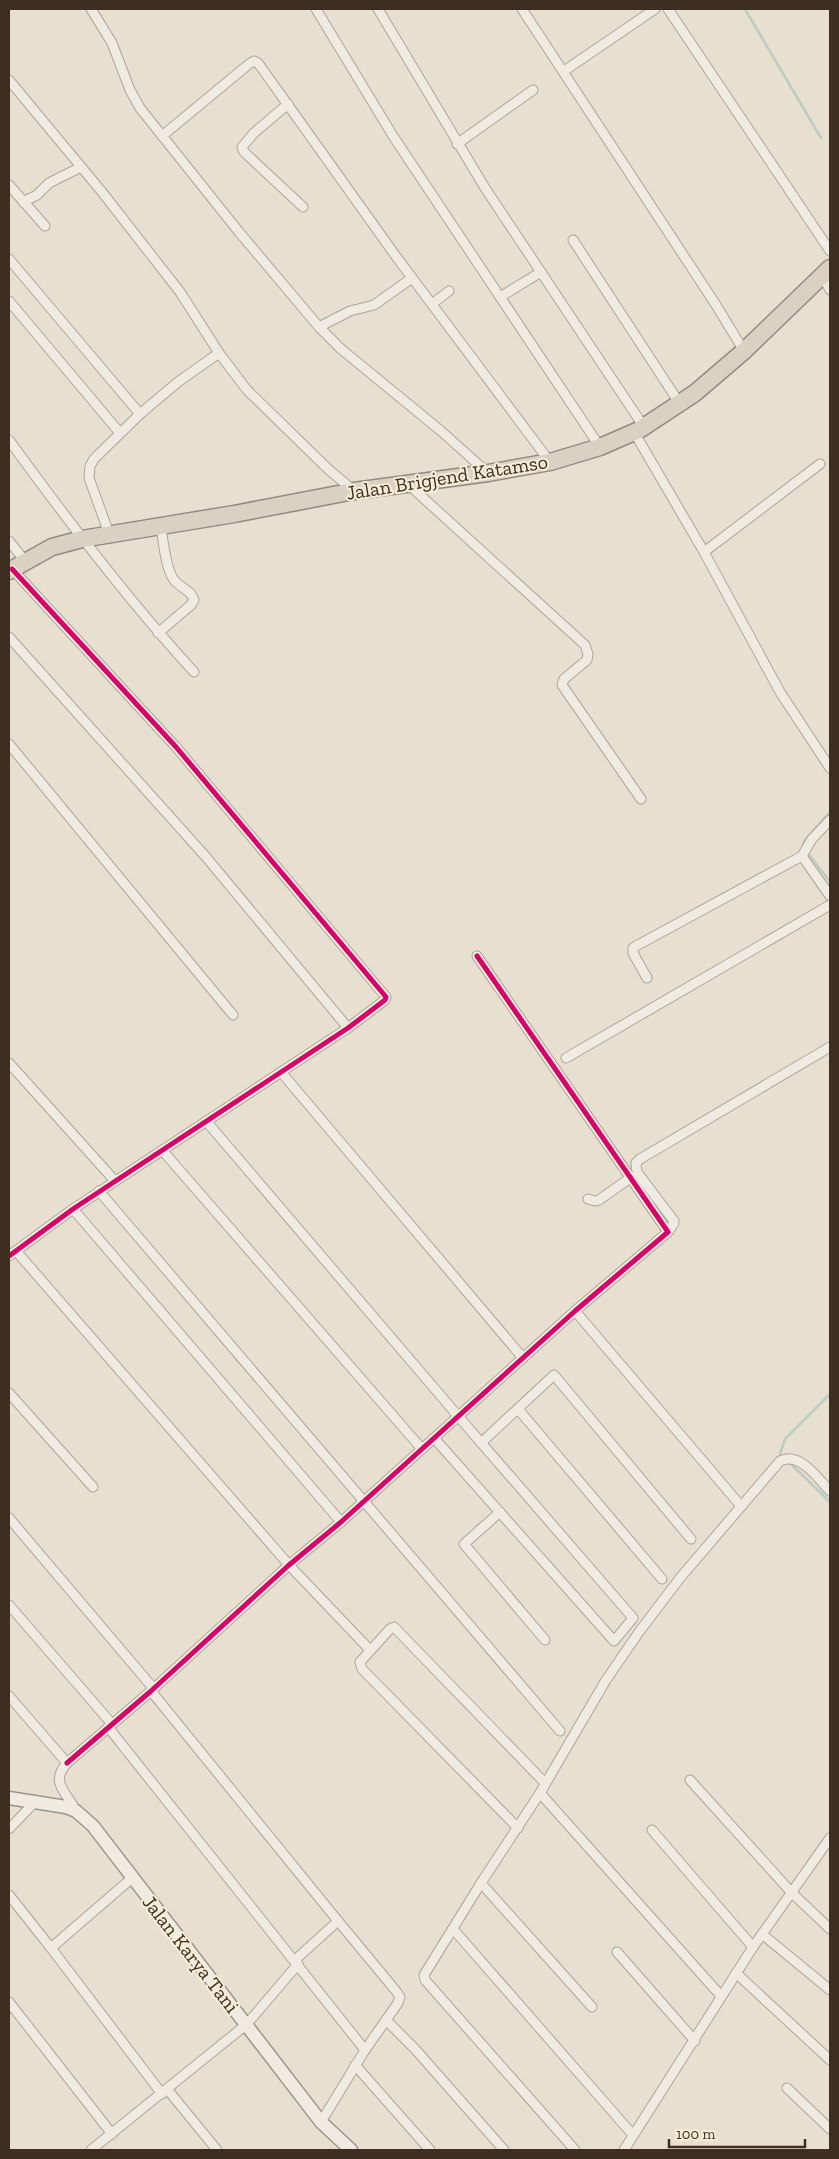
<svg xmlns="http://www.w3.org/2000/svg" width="839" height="2159" font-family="'Zilla Slab',serif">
	<rect width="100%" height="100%" fill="#e7e0d1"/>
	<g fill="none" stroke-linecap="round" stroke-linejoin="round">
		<g stroke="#bcccc2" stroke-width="2.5">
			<polyline points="745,9 821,138"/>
			<polyline points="803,847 804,841 830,812"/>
			<polyline points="807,852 830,882"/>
			<polyline points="785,1458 780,1454 785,1439 830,1394"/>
			<polyline points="789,1462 830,1502"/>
		</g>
		<g stroke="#ada599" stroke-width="11">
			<g id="street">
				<polyline points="91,9 112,43 130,90 140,108 239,232 319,327 341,349 441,431 488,473"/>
				<polyline points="316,9 393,136 600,447"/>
				<polyline points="378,9 485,188 644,427"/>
				<polyline points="522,9 716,305 744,351"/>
				<polyline points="668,9 830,251"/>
				<polyline points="564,71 655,9"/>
				<polyline points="9,80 102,192 180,292 219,353 247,390 328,469 354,491"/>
				<polyline points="288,104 254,133 242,147 244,152 303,207"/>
				<polyline points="162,136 249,64 254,61 258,63 395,255 550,462"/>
				<polyline points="457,144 533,90"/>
				<polyline points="9,185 45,226"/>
				<polyline points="23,202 37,195 49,183 81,167"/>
				<polyline points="573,240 680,404"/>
				<polyline points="9,259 140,414 178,382 219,353"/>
				<polyline points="822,275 830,290"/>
				<polyline points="500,297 541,272"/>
				<polyline points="9,301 120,433"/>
				<polyline points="432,304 449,291"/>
				<polyline points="319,327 350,311 374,305 412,278"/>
				<polyline points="634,432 704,552 780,692 830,768"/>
				<path d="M9 440C67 520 127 599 194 672"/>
				<polyline points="409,485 585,645 588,654 587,660 564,679 562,685 641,799"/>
				<polyline points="110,536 89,478 90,466 94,459 140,414"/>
				<polyline points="9,541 25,561"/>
				<polyline points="704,552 820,464"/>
				<path d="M158 633 191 605 194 600C192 591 181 588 175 581 166 572 163 540 161 527"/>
				<polyline points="9,637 206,857 348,1028"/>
				<polyline points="9,744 233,1015"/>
				<polyline points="830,820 812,839 802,856 830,896"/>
				<polyline points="647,978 633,953 633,948 636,946 802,856"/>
				<polyline points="566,1058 830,905"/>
				<polyline points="9,1063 115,1181"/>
				<polyline points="281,1072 523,1358"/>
				<polyline points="206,1121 458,1416 633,1618 614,1641 434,1438"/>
				<polyline points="162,1150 422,1449"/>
				<polyline points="99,1191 560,1731"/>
				<polyline points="588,1199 595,1201 599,1200 630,1178"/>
				<polyline points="73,1209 341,1522"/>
				<polyline points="668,1232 674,1223 674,1221 637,1172 636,1163 640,1159 830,1047"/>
				<polyline points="16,1251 289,1565 370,1650"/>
				<polyline points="9,1256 73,1209 348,1028 385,1000 386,997 176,747 12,569"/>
				<polyline points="575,1311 741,1506"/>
				<polyline points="9,1393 93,1487"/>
				<polyline points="518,1409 662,1579"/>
				<polyline points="481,1443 554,1375 691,1539"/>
				<polyline points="500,1512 464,1544 545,1640"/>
				<polyline points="9,1518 154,1689"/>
				<polyline points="9,1605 112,1724"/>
				<polyline points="151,1691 338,1921"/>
				<path d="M9 1696 67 1763C49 1783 67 1792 76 1811"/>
				<polyline points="108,1727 365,2050 321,2122"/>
				<polyline points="67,1763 151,1691 289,1565 341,1522 575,1311 668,1232 477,956"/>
				<polyline points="690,1780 791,1892 830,1929"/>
				<polyline points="540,1793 721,1996"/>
				<polyline points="518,1828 362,1669 360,1662 390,1629 394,1627 545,1783"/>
				<polyline points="9,1829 35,1802"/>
				<polyline points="652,1830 753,1947"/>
				<polyline points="132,1878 51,1948 162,2094"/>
				<polyline points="481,1883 592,2007"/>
				<polyline points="9,1895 51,1948"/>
				<polyline points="453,1929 633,2135"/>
				<polyline points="762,1934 830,1990"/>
				<polyline points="617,1952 695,2041"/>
				<polyline points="295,1960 338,1921 396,1991 400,1997 398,2003 365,2050"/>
				<polyline points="736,1973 830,2060"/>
				<polyline points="9,2002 112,2134"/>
				<polyline points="386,2020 415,2049 504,2150"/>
				<polyline points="355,2065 430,2150"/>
				<polyline points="787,2088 830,2129"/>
				<polyline points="167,2089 217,2150"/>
				<polyline points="91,2150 247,2024 298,1964"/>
				<path d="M575 2150 425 1980 424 1975 481 1883 540 1793 606 1680 639 1632 680 1578 780 1461C800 1451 818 1479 830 1491"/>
				<polyline points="624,2150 753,1947 830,1838"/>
			</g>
		</g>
		<g stroke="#9c958a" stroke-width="15">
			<polyline id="secondary" points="9,1798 66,1807 76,1811 93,1826 321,2122 351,2150"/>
		</g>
		<g stroke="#928b80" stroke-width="19">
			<polyline id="highway" points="9,571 52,547 82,539 234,514 354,491 488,473 550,462 600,447 639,430 695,393 744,351 830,268"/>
		</g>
		<use href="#street" stroke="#efebe3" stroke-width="9"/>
		<use href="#secondary" stroke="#efebe3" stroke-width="12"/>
		<use href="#highway" stroke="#dad1c2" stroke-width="16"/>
		<g stroke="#f7eed8" stroke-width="8">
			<g id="cycleway">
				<polyline points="9,1256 73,1209 348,1028 385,1000 386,997 176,747 12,569"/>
				<polyline points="67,1763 151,1691 289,1565 341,1522 575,1311 668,1232 477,956"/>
			</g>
		</g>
		<use href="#cycleway" stroke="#d6006c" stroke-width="5"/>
	</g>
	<g text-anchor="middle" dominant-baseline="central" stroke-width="4" stroke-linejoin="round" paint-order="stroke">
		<g font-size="20" fill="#3d2e20" stroke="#f7eed8">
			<text transform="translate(447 477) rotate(-9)">Jalan Brigjend Katamso</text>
			<text transform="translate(191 1954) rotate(52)">Jalan Karya Tani</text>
		</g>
	</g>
	<rect width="839" height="2159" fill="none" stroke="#3d2e20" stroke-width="20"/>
	<path d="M669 2139v8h136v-8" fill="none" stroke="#3d2e20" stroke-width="2.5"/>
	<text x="676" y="2139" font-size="15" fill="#3d2e20" stroke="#f7eed8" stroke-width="4" paint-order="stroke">100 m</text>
</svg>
